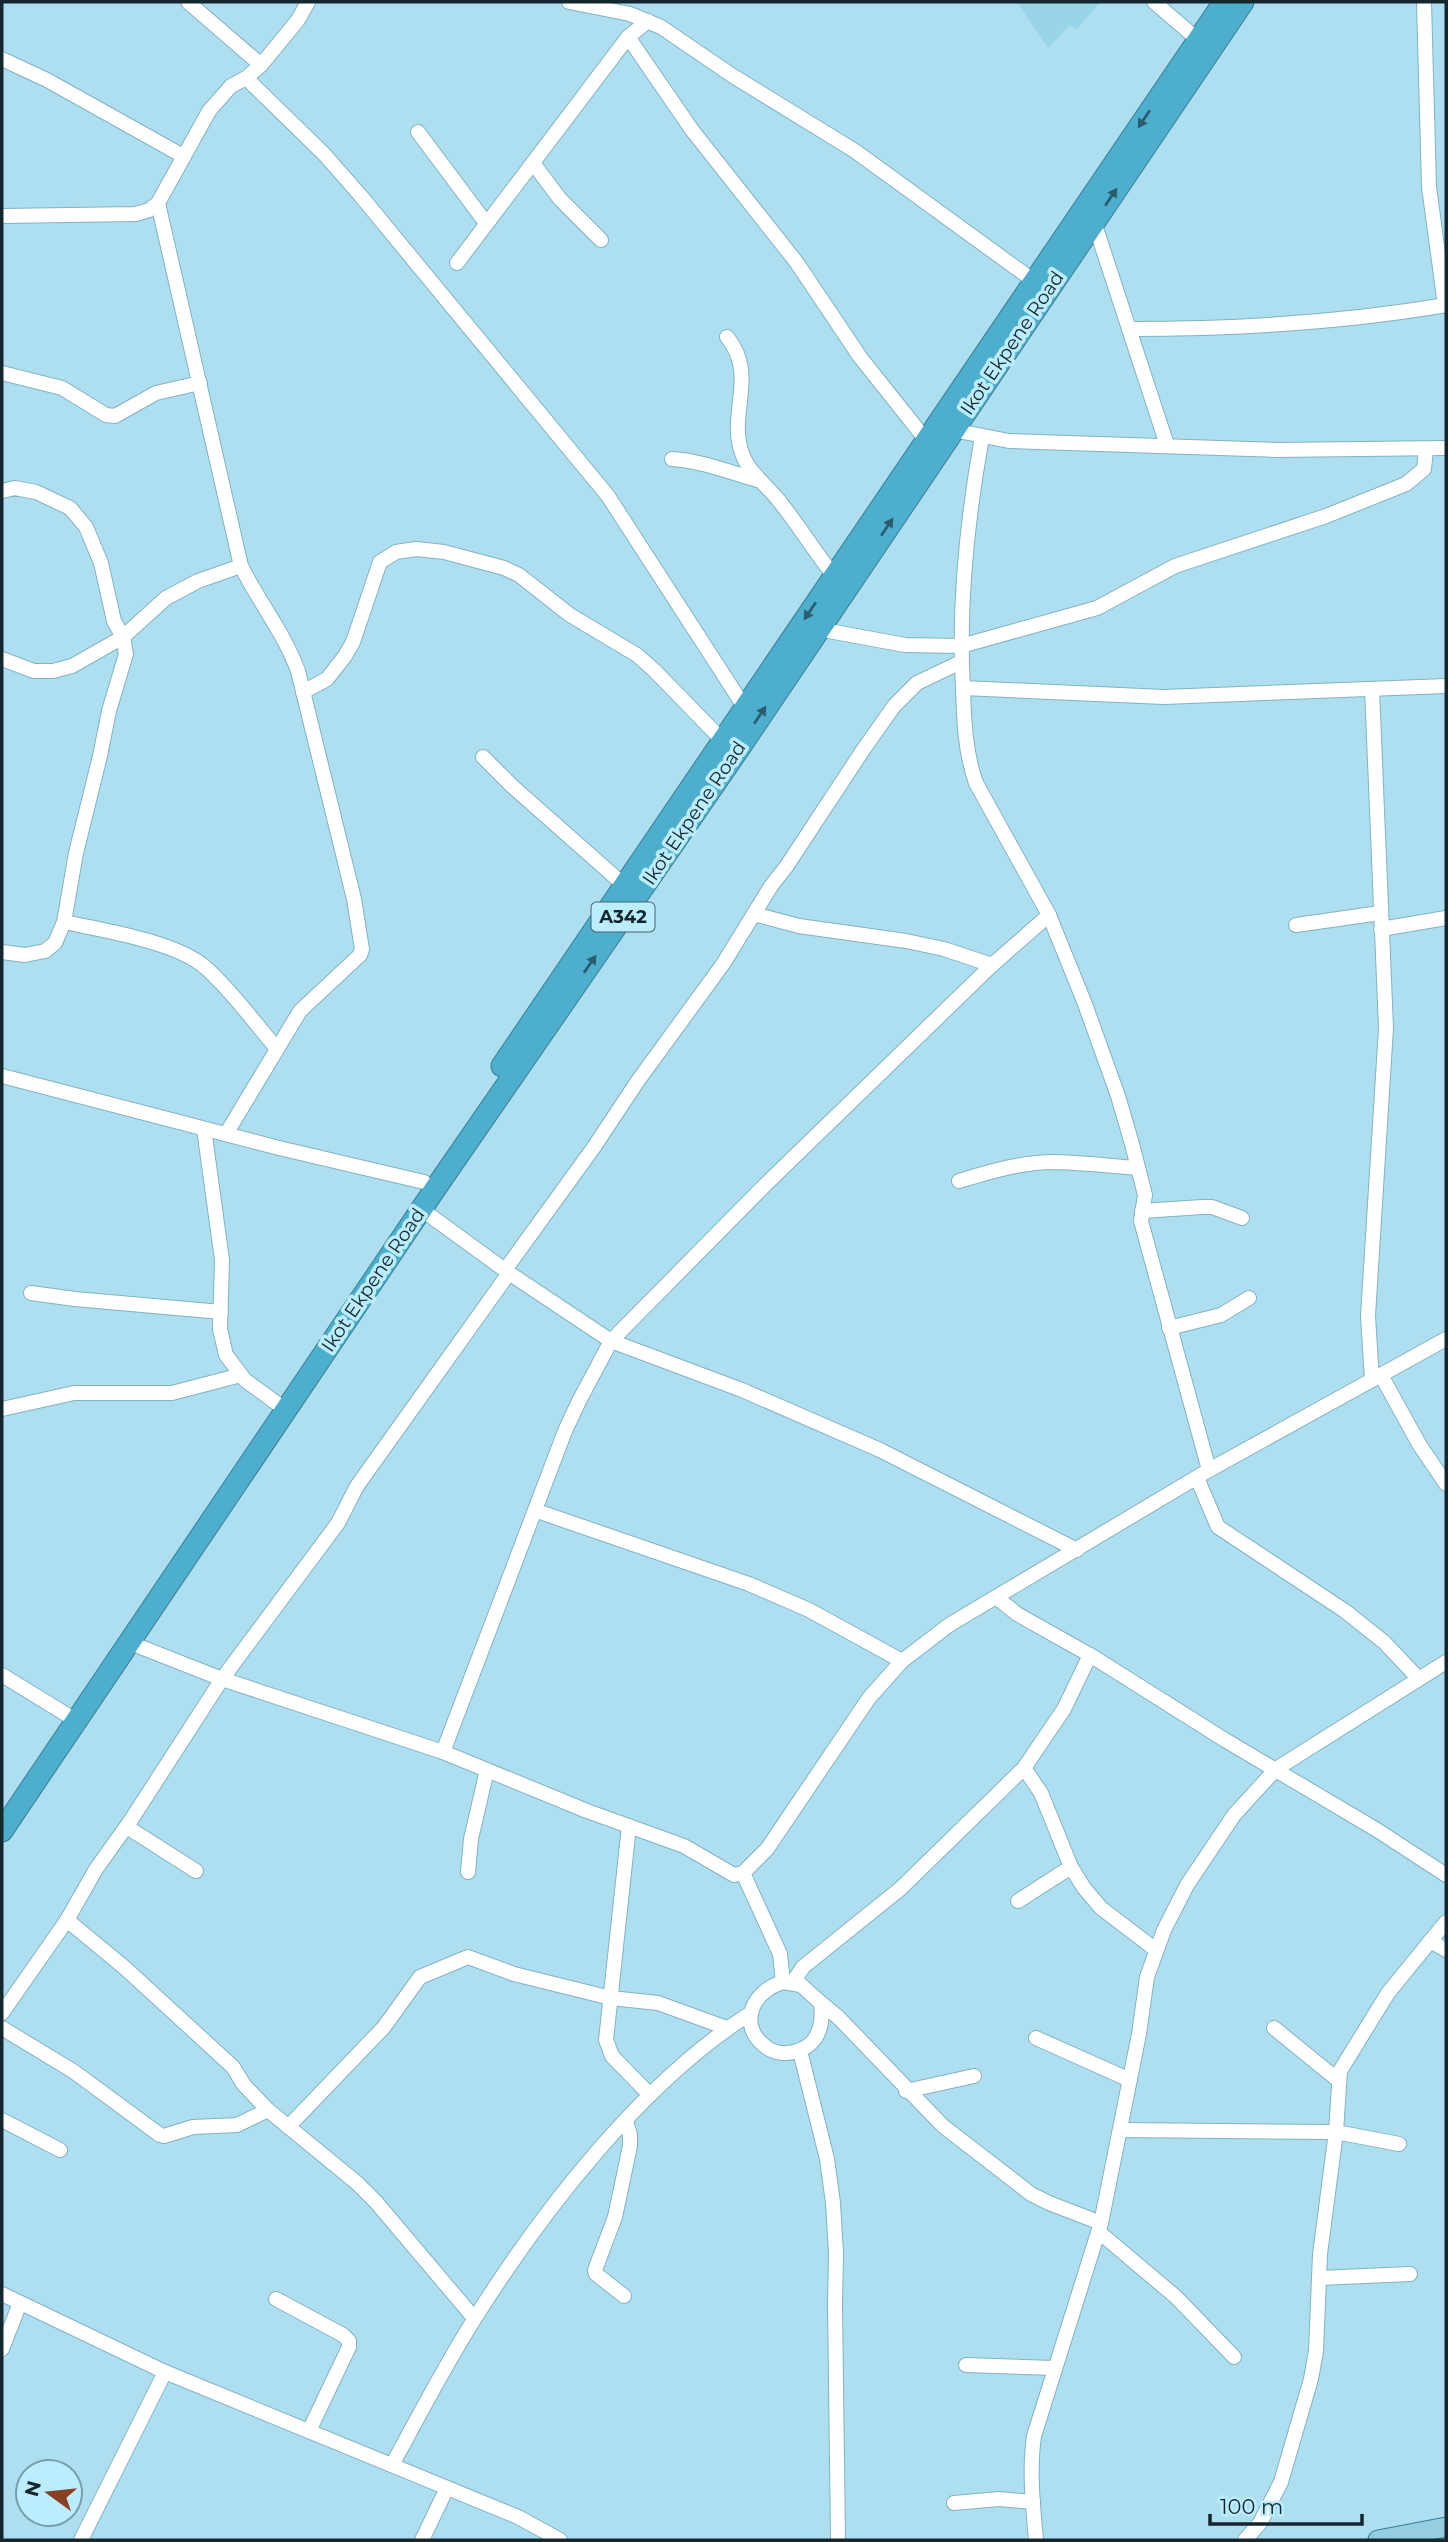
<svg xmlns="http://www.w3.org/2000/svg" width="1448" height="2542" font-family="Montserrat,sans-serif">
	<rect width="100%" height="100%" fill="#aedff1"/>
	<polygon fill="#9ad4e9" points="1017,2 1100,2 1077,29 1070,25 1048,48"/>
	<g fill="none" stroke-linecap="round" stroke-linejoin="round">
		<g stroke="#82b2c3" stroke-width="16">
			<g id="minor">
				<polyline points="188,2 261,65"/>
				<polyline points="569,2 630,14 661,27 733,76 855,151 1034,281"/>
				<polyline points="1154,2 1203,44"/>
				<polyline points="1424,2 1429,187 1445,305"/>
				<polyline points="628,37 692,130 797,263 860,357 926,440"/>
				<polyline points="2,59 47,80 183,156"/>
				<polyline points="246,78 324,154 360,195 608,496 745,708"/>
				<polyline points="418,132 486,223"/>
				<polyline points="533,163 560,199 601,240"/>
				<path d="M158 203 241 566C259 602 284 633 298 671L354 899 362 949 360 955 300 1011 226 1134"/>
				<polyline points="2,216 136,214 149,210 158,203 209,111 231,86 246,78 261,65 298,20 308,2"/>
				<polyline points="1094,222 1167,445"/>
				<polyline points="457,263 628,37 648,21"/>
				<path d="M1129 329C1237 329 1340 323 1446 305"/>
				<path d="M727 337C759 376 726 415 743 456 750 474 769 487 780 502 799 526 815 552 834 576"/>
				<polyline points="2,373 62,388 106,415 115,416 156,393 200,383"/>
				<polyline points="953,430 1009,441 1276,450 1446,448"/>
				<path d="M982 437C967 520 958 604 963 688 964 720 965 752 976 783L1049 915 1085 1004 1118 1096 1132 1144 1145 1195 1141 1221 1209 1470"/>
				<path d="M672 459C704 461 731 473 761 481"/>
				<polyline points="2,491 15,488 36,492 70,508 86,527 101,563 114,621 123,637 126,654 109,711 100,756 76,853 64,922 55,943 45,951 25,955 2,952"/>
				<polyline points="818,629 905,645 961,646 1097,608 1175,566 1326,516 1406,484 1424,469 1426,449"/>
				<polyline points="2,659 34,671 53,671 72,666 123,637 166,598 198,581 241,566"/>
				<polyline points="963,688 1164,697 1446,686"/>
				<polyline points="303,692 327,679 345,656 353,642 380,562 396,552 416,549 444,552 504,568 519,575 570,615 637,655 655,671 723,741"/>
				<polyline points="483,757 512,786 624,885"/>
				<polyline points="754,914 799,926 906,941 944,949 992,965"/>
				<path d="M64 922C102 930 178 942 206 968 231 990 255 1023 277 1049"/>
				<polyline points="1296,925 1380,913"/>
				<polyline points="1381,929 1446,918"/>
				<polyline points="2,1076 279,1148 424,1182"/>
				<polyline points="204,1129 222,1260 220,1329 226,1355 245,1380 286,1410"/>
				<path d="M959 1181C989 1172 1018 1163 1050 1162 1079 1162 1109 1166 1138 1168"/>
				<polyline points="421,1209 509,1273 611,1341 742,1390 880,1450 1077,1550"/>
				<polyline points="1142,1211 1202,1207 1212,1207 1242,1218"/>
				<polyline points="505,1270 594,1147 637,1082 723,964 771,886 786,867 863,750 894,706 917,683 961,662"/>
				<polyline points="31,1293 75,1299 221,1312"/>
				<polyline points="1169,1328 1221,1315 1249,1298"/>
				<polyline points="1381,1375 1419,1444 1446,1484"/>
				<polyline points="1372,1380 1368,1316 1386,1028 1372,689"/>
				<polyline points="2,1409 74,1393 172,1393 241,1375"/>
				<polyline points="1197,1478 1218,1527 1345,1611 1384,1642 1418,1678"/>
				<polyline points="537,1511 749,1584 809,1610 902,1661"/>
				<polyline points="996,1597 1017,1614 1090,1655 1225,1740 1377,1830 1446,1875"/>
				<polyline points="128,1642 222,1679 443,1752 587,1811 684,1846 734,1875 743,1873 767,1849 869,1698 902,1661 949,1625 1209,1470 1446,1339"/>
				<polyline points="2,1675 77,1721"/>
				<polyline points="443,1752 565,1431 579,1401 611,1341 765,1185 992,965 1049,915"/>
				<polyline points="1024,1768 1041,1793 1071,1867 1084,1888 1101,1908 1156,1950"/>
				<polyline points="629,1826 606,2040 612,2056 650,2095"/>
				<polyline points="127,1827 196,1871"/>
				<polyline points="468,1872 471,1839 487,1770"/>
				<polyline points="743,1873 780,1954 783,1982"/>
				<polyline points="1018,1901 1071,1867"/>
				<polyline points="67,1920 125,1968 233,2067 244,2085 268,2110 357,2183 376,2202 474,2318"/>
				<polyline points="1430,1941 1446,1950"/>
				<path d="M783 1982 801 1985 821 2003C822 2012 822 2022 819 2030 813 2051 783 2060 766 2047 737 2025 752 1991 783 1982Z"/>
				<polyline points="793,1982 803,1967 900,1889 1024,1768 1064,1709 1090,1655"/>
				<polyline points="821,2003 839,2018 943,2126 1031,2194 1049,2203 1101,2223"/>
				<polyline points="2,2013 67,1920 96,1869 131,1820 222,1679 338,1523 357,1486 509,1273"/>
				<polyline points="2,2028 73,2071 160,2135 164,2136 193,2127 237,2125 268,2110"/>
				<polyline points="1274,2028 1338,2080"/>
				<polyline points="1036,2038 1130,2080"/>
				<polyline points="800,2051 827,2159 833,2203 836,2253 835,2305 838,2540"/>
				<polyline points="906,2091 974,2076"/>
				<polyline points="2,2120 60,2150"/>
				<polyline points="288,2127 384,2027 420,1977 468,1957 514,1974 611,1998 658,2003 727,2028"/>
				<polyline points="1121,2130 1336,2132 1399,2144"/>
				<polyline points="1099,2232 1176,2297 1234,2357"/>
				<polyline points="1319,2278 1410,2274"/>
				<polyline points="2,2294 165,2372 518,2517 560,2540"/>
				<polyline points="624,2296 596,2274 595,2270 615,2217 630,2146 630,2135 626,2121"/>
				<polyline points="276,2299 343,2335 349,2341 349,2347 309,2431"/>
				<polyline points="2,2349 20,2303"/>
				<polyline points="966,2365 1055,2368"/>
				<path d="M392 2465C419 2416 445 2365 475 2318 543 2210 642 2082 751 2013"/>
				<polyline points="954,2503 999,2499 1033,2502"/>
				<polyline points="81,2540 165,2372"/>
				<polyline points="422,2540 447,2488"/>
				<path d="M1036 2540C1033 2506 1029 2471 1034 2436L1101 2223 1139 2034 1147 1977 1164 1930 1187 1885 1234 1815 1276 1769 1446 1662"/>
				<polyline points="1245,2540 1260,2523 1281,2482 1311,2379 1316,2351 1320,2254 1336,2132 1340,2071 1388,1993 1446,1922"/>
			</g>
		</g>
		<g stroke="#3a7f95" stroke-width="21">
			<polyline id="major" points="1378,2540 1446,2527"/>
		</g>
		<g stroke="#3a7f95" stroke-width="23">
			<g id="highway">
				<polyline points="502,1066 1224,2"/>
				<polyline points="2,1831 437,1186 736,753 1243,2"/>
			</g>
		</g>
		<use href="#minor" stroke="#fff" stroke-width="14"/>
		<use href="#major" stroke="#95cee1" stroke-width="19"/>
		<use href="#highway" stroke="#4eaecd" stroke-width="21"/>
	</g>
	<defs><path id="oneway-solid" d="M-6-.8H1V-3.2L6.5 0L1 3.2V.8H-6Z" transform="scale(1.75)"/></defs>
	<g fill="#2b5d6e">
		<use href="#oneway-solid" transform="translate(1144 119) rotate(124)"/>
		<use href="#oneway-solid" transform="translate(1111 197) rotate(-56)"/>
		<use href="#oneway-solid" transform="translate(887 527) rotate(-56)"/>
		<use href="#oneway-solid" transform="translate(810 611) rotate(124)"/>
		<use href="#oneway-solid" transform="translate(760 715) rotate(-56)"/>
		<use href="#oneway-solid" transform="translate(590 964) rotate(-55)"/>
	</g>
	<g text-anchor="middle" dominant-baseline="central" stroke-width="7" stroke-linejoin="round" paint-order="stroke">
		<rect fill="#bbedfe" stroke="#46626c" stroke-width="2" x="591.5" y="902.5" width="63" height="29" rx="5"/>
		<g font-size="18" font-weight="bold" fill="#14272e">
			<text x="623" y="917">A342</text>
		</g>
		<g font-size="19" fill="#14272e" stroke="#bbedfe">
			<text transform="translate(1012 343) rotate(-56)">Ikot Ekpene Road</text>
			<text transform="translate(694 813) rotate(-56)">Ikot Ekpene Road</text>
			<text transform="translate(373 1280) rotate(-56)">Ikot Ekpene Road</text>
		</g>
	</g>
	<rect width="1448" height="2542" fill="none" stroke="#14272e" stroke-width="7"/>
	<g transform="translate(49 2493) rotate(285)"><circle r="33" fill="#bbedfe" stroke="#789eab" stroke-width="2"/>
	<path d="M0-5L12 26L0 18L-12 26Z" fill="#884022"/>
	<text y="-10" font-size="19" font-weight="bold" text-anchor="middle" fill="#14272e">N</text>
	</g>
	<path d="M1210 2514v10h152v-10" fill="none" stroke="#14272e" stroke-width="3.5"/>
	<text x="1220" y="2514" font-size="21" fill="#14272e" stroke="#bbedfe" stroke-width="5" paint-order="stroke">100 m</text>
</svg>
